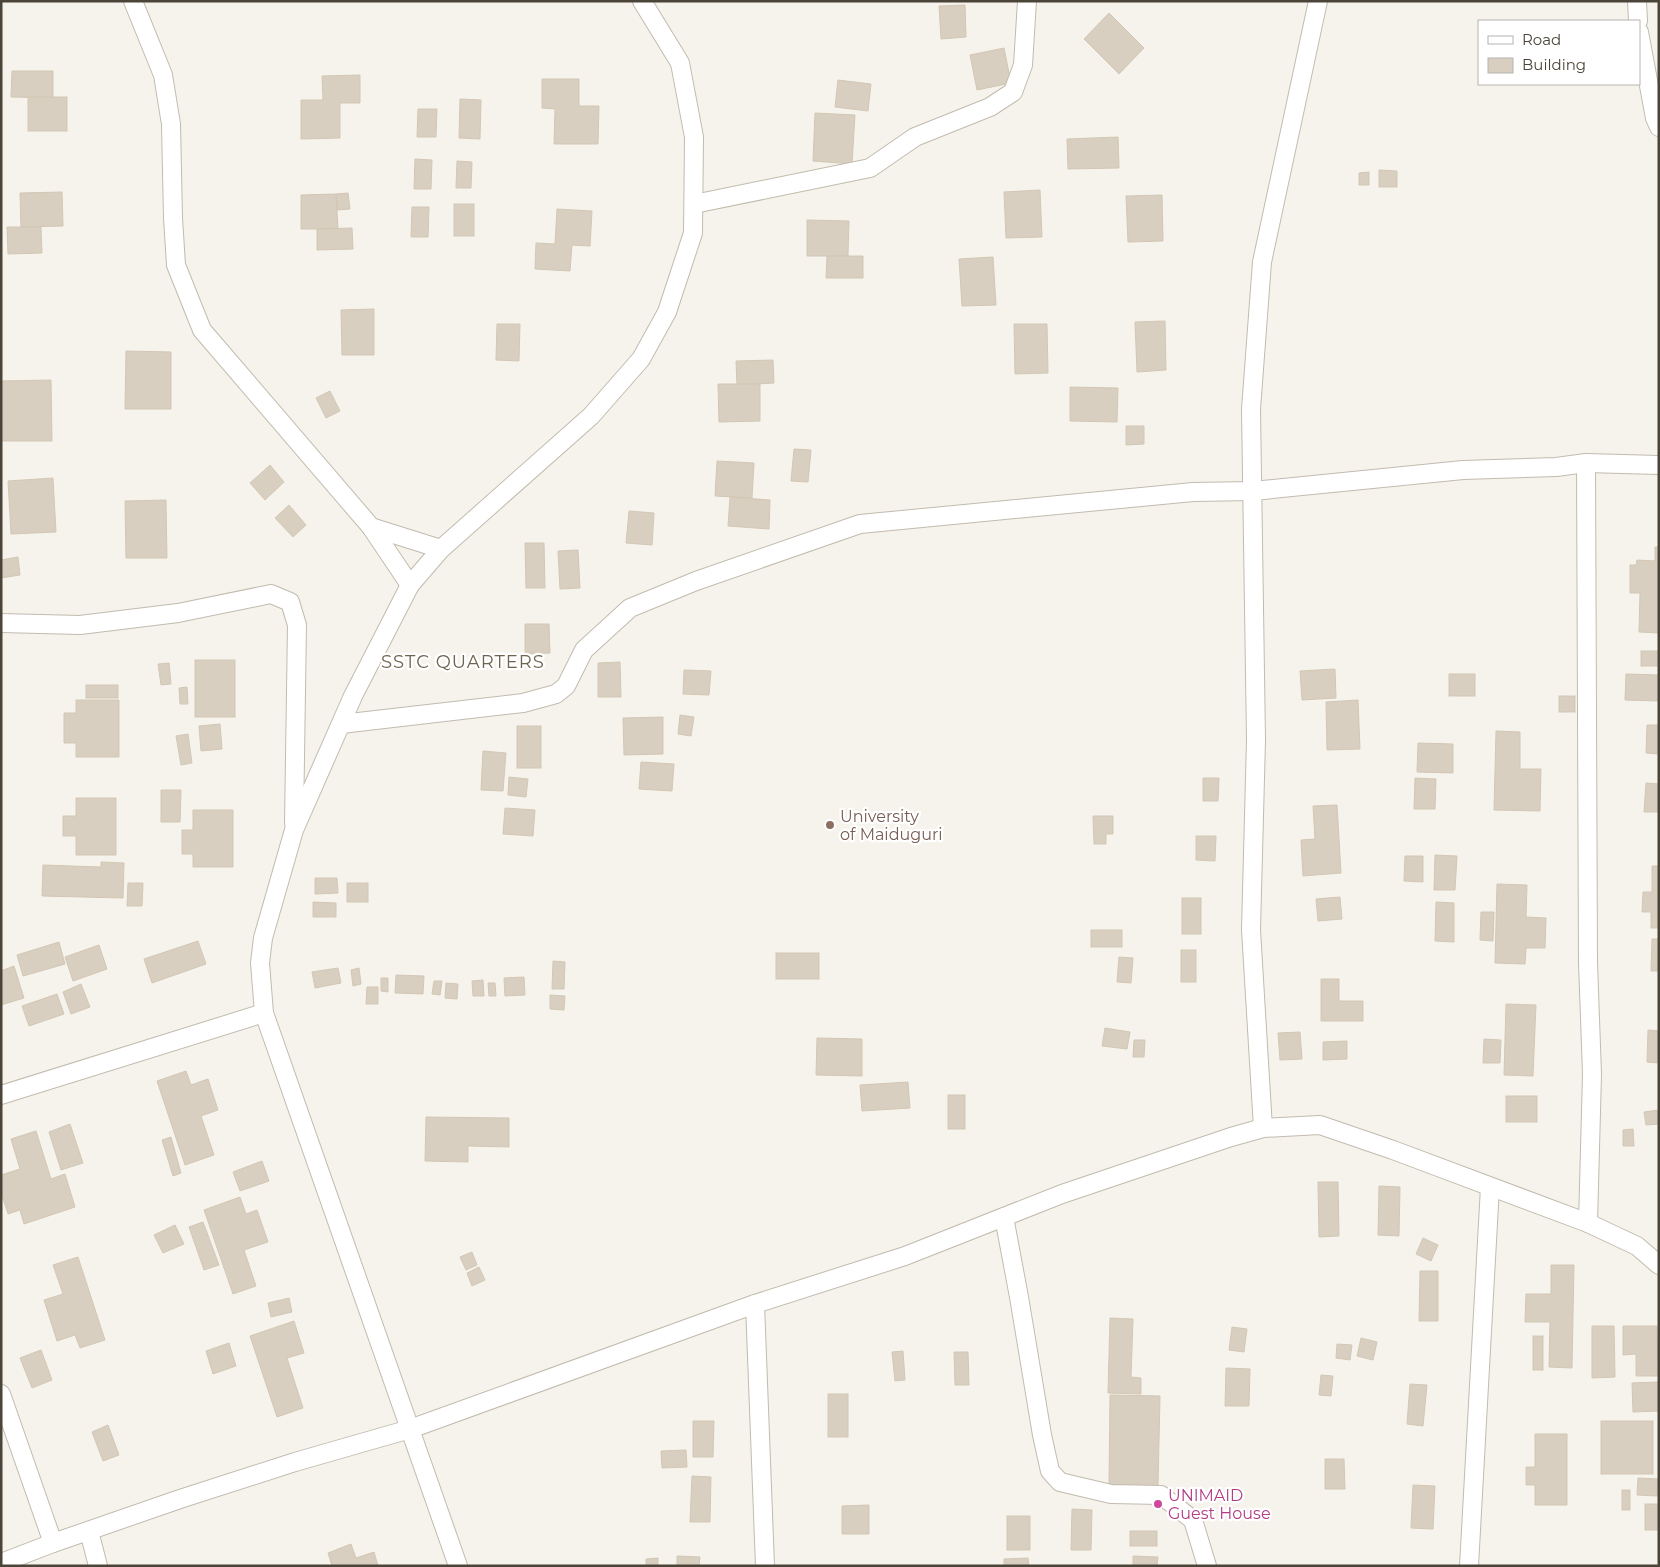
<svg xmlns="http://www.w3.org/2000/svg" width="1660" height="1567" font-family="Montserrat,sans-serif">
	<rect width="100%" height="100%" fill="#f6f3ec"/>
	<g fill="#d8cfc1" stroke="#d3c7b4">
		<polygon points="965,5 966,37 941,39 939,6"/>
		<polygon points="1109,13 1144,48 1119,74 1084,39"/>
		<polygon points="1004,48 1011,83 977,90 970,55"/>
		<polygon points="12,71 53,71 53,98 11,97"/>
		<polygon points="360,75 360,103 340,103 340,138 301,139 301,100 323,100 322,76"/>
		<polygon points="542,79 579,79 579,106 599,106 598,144 554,144 555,109 542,108"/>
		<polygon points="838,80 871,84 868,111 835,107"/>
		<rect x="28" y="97" width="39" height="34"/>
		<polygon points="460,99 481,100 480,139 459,138"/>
		<polygon points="418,109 437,109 436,137 417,137"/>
		<polygon points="815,113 855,115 852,164 813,161"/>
		<polygon points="1118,137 1119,168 1068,169 1067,139"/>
		<polygon points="415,159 432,160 431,189 414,189"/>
		<polygon points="457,161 472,162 471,188 456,188"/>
		<polygon points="1379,170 1397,171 1397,187 1379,187"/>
		<polygon points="1369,172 1369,185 1359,185 1359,173"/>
		<polygon points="1040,190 1042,237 1006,238 1004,192"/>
		<polygon points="62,192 63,226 21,227 20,193"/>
		<polygon points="348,193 350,209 337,210 336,194"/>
		<polygon points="336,194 338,229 301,229 301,195"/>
		<polygon points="1162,195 1163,241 1128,242 1126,196"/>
		<rect x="454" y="204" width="20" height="32"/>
		<polygon points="412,207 429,207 428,237 411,237"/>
		<polygon points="557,209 592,211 590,246 572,245 570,271 535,269 536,243 555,244"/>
		<polygon points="807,220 849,221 848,256 807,256"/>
		<polygon points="7,227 41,227 42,253 8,254"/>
		<polygon points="352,228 353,249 317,250 317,229"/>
		<polygon points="827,256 863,256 863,278 826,278"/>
		<polygon points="993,257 996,305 962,306 959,259"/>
		<polygon points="374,309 374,355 342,355 341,310"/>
		<polygon points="1165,321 1166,370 1137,372 1135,322"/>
		<polygon points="497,324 520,324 519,361 496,360"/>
		<polygon points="1014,324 1047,324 1048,373 1015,374"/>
		<polygon points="126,351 171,352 171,409 125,409"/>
		<polygon points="773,360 774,383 737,385 736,361"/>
		<polygon points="51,380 52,441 1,441 1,381"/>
		<polygon points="718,384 760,384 760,421 719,422"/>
		<polygon points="1070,387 1118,388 1117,422 1070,421"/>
		<polygon points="330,391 340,411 326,418 316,398"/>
		<polygon points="1126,426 1144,426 1144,444 1126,445"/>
		<polygon points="794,449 811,450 808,482 791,481"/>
		<polygon points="717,461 754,463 752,498 715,496"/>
		<polygon points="270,465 284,482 265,500 250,483"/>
		<polygon points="53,478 56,532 11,534 8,481"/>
		<polygon points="730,497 770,500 769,529 728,526"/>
		<polygon points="166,500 167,558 126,558 125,501"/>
		<polygon points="289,505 306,525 293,537 275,518"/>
		<polygon points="629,511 654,513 652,545 626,543"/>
		<polygon points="525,543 544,543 545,588 526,588"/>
		<polygon points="1655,547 1659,547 1659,633 1639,632 1640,593 1630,593 1630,565 1636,565 1637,560 1655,561"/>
		<polygon points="578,550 580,588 560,589 558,551"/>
		<polygon points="18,557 20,575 1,578 1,560"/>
		<polygon points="525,624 549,624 550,653 525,654"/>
		<rect x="1641" y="651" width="18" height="15"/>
		<rect x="195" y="660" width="40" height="57"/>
		<polygon points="620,662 621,697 598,697 598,663"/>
		<polygon points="169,663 171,684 161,685 158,664"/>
		<polygon points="1335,669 1336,698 1302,700 1300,671"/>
		<polygon points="684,670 711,671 709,695 683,694"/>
		<rect x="1449" y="674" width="26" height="22"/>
		<polygon points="1626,674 1659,675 1659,701 1625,700"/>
		<rect x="86" y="685" width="32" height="13"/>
		<polygon points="187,687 188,704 180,704 179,688"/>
		<rect x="1559" y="696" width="16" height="16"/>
		<polygon points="76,700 119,700 119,757 76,757 76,743 64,743 64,713 76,713"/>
		<polygon points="1358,700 1360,749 1327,750 1326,702"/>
		<polygon points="680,715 694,717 691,736 678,734"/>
		<polygon points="663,717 663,754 624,755 623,718"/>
		<polygon points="220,724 222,749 201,751 199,726"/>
		<polygon points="1647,725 1659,725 1659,754 1646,753"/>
		<rect x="517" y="726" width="24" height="42"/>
		<polygon points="1496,731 1520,732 1520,769 1541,769 1540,811 1494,810"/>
		<polygon points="188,734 192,763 181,765 176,736"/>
		<polygon points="1418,743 1453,744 1453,773 1417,772"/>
		<polygon points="483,751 506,753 503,791 481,790"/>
		<polygon points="641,762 674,764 672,791 639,789"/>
		<polygon points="509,777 528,779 526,797 508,795"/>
		<polygon points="1203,778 1219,778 1218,801 1203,801"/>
		<polygon points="1415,778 1436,779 1435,809 1414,809"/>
		<polygon points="1646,783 1659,784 1659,812 1644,812"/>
		<polygon points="161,790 181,790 180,822 161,822"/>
		<polygon points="76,798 116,798 116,855 76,855 76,836 63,836 63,816 76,816"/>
		<polygon points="1337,805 1341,873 1303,876 1301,840 1315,839 1313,806"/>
		<polygon points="505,808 535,810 533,836 503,834"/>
		<polygon points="193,810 233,810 233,867 193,867 193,854 182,854 182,830 193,830"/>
		<polygon points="1093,816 1113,816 1113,834 1106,834 1106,844 1094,844"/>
		<polygon points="1196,836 1216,836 1215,861 1196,860"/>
		<polygon points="1435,855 1457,856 1455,890 1434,890"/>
		<polygon points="1405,856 1423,856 1423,882 1404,881"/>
		<polygon points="101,862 124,863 123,898 42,896 43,865 101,867"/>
		<polygon points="1652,866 1659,866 1659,928 1651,928 1651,912 1642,912 1643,892 1652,892"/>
		<polygon points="315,878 337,878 338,893 315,894"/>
		<polygon points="128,883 143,883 142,906 127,906"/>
		<rect x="347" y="883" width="21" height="19"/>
		<polygon points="1497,884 1527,885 1526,917 1546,918 1545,948 1526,948 1525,964 1495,963"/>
		<polygon points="1340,897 1342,919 1318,921 1316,899"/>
		<rect x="1182" y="898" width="19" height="36"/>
		<polygon points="313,902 336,903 336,917 313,917"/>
		<polygon points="1436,902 1454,903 1454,942 1435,941"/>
		<polygon points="1481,912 1494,912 1493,941 1480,940"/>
		<rect x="1091" y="930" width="31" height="17"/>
		<polygon points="1652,939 1659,939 1659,971 1651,971"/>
		<polygon points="198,941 206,964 152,983 144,959"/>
		<polygon points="59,942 65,964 23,976 17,955"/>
		<polygon points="99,945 107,969 73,981 65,957"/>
		<rect x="1181" y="950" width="15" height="32"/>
		<rect x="776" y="953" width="43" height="26"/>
		<polygon points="1119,957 1133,958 1131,983 1117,982"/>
		<polygon points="553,961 565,962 564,989 552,989"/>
		<polygon points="14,966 24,998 1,1005 1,971"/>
		<polygon points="338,968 341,983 315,988 312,972"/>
		<polygon points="359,968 361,984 353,986 351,970"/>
		<polygon points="396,975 424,976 423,994 395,993"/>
		<polygon points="524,977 525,995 505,996 504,978"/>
		<polygon points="381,978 388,978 388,992 381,991"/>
		<polygon points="1321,979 1339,979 1339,1001 1363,1001 1363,1021 1321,1021"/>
		<polygon points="483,980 484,996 473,996 472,981"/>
		<polygon points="434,981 442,981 440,995 432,994"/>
		<polygon points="446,983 458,984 457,999 445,998"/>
		<polygon points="488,983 495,983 496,996 489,996"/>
		<polygon points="81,984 90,1007 71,1014 63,992"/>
		<polygon points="367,987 378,987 378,1004 366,1004"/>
		<polygon points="57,994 64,1014 29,1026 22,1006"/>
		<polygon points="550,995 565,996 564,1010 550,1009"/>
		<polygon points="1506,1004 1536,1005 1533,1076 1504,1075"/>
		<polygon points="1105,1028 1130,1032 1127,1049 1102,1046"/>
		<polygon points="1648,1030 1659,1031 1659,1063 1647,1062"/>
		<polygon points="1300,1032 1302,1059 1280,1060 1278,1033"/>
		<polygon points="817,1038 862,1039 862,1076 816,1075"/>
		<polygon points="1484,1039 1501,1040 1500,1063 1483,1063"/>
		<polygon points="1134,1040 1145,1040 1144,1057 1133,1057"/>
		<polygon points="1347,1041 1347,1059 1323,1060 1323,1042"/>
		<polygon points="186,1071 191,1085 208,1079 218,1110 201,1116 214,1155 185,1165 157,1081"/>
		<polygon points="908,1082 910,1108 862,1111 860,1085"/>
		<rect x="948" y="1095" width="17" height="34"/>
		<rect x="1506" y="1096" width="31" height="26"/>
		<polygon points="1659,1110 1659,1124 1646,1125 1644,1112"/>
		<polygon points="426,1117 509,1118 509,1147 468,1146 468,1162 425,1161"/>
		<polygon points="70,1124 83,1163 61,1170 49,1132"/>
		<polygon points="1633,1129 1634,1146 1623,1146 1623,1130"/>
		<polygon points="36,1131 51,1179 65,1174 75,1207 24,1224 20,1210 8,1214 1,1192 1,1175 20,1169 11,1139"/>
		<polygon points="171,1137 181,1173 173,1176 162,1140"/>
		<polygon points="262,1161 269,1181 240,1191 233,1172"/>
		<polygon points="1318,1182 1338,1182 1339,1236 1319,1237"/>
		<polygon points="1379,1186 1400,1187 1399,1236 1378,1235"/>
		<polygon points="240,1197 246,1214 257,1210 268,1242 244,1250 256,1286 233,1294 204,1210"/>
		<polygon points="203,1222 219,1265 204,1270 189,1227"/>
		<polygon points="175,1225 184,1244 163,1253 154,1235"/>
		<polygon points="1423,1238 1438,1245 1431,1261 1416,1254"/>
		<polygon points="472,1252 477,1265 466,1270 460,1257"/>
		<polygon points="78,1257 105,1340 80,1348 75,1335 57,1341 44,1300 63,1294 53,1265"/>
		<polygon points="1551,1265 1574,1265 1572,1368 1549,1367 1550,1322 1525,1322 1526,1294 1551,1294"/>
		<polygon points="479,1267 485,1280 472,1286 467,1273"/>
		<polygon points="1420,1271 1438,1271 1438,1321 1419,1321"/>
		<polygon points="289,1298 292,1312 271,1317 268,1303"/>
		<polygon points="1110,1318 1133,1319 1131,1377 1141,1378 1141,1394 1108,1393"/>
		<polygon points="294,1321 304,1353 287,1358 303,1408 277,1417 250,1336"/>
		<polygon points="1592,1326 1614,1326 1615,1377 1592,1378"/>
		<polygon points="1623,1326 1657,1326 1658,1376 1636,1376 1636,1354 1623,1355"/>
		<polygon points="1232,1327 1247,1329 1244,1352 1229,1350"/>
		<rect x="1533" y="1336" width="10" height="34"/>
		<polygon points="1361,1338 1377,1342 1373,1360 1357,1356"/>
		<polygon points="229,1343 236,1366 213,1374 206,1351"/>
		<polygon points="1337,1344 1352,1345 1350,1360 1336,1358"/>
		<polygon points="41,1350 52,1380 32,1388 20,1358"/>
		<polygon points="903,1351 905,1380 895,1381 892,1352"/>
		<polygon points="954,1352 968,1352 969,1385 955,1385"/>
		<polygon points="1226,1368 1250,1369 1249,1406 1225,1406"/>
		<polygon points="1321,1375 1333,1376 1331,1396 1319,1395"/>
		<polygon points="1659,1382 1659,1411 1633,1412 1632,1383"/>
		<polygon points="1410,1384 1427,1385 1423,1426 1407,1424"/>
		<rect x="828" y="1394" width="20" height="43"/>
		<polygon points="1110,1395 1160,1396 1158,1486 1109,1485"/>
		<polygon points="693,1421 714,1421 713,1457 693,1457"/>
		<rect x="1601" y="1421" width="52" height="53"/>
		<polygon points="108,1425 119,1455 103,1461 92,1432"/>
		<polygon points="1535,1434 1567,1434 1567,1505 1535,1505 1535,1485 1526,1485 1526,1467 1535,1467"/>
		<polygon points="686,1450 687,1467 662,1468 661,1451"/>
		<polygon points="1325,1459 1344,1459 1345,1489 1325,1489"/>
		<polygon points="692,1476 711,1477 710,1522 690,1522"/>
		<polygon points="1638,1478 1658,1479 1657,1496 1637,1495"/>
		<polygon points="1413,1485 1435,1486 1433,1529 1411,1528"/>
		<rect x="1622" y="1490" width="8" height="20"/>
		<rect x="1645" y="1504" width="14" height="26"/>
		<polygon points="869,1505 869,1534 842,1534 842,1506"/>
		<polygon points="1072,1509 1092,1510 1091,1550 1071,1550"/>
		<rect x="1007" y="1516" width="23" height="34"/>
		<rect x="1130" y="1531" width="27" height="15"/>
		<polygon points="351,1544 356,1558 374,1552 378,1566 332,1566 328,1553"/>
		<polygon points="677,1556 700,1557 699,1566 677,1566"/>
		<polygon points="1133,1556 1158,1557 1157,1566 1133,1566"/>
		<polygon points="658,1558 658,1566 646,1566 646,1559"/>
		<polygon points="1028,1558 1029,1566 1004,1566 1004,1559"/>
	</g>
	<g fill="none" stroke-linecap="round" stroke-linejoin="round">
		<g stroke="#c2bbae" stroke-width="20">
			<g id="minor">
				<polyline points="133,1 163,75 171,124 173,218 176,265 202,330 371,527 410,585"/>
				<polyline points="1637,1 1638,21"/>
				<polyline points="1639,32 1655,118 1659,127"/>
				<polyline points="694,204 870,168 915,137 990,107 1013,92 1023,65 1027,1"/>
				<polyline points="1586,463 1588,963 1592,1074 1588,1223"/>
				<polyline points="371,527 441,549"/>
				<polyline points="1,623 80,625 178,613 271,594 290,602 297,625 294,823"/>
				<polyline points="341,724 523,703 556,694 566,686 584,650 630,608 696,581 860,524 1193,492 1253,491 1463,470 1556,467 1586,463 1659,465"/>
				<polyline points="1,1095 264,1013"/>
				<polyline points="1263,1128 1251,930 1256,740 1251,409 1262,262 1318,1"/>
				<polyline points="1004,1217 1019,1297 1042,1435 1050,1471 1060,1482 1111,1494 1161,1495 1193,1520 1207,1566"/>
				<polyline points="755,1304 765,1566"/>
				<polyline points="1,1394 53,1543"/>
				<polyline points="89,1531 98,1566"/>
				<polyline points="1,1563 53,1543 180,1499 295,1462 410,1429 755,1304 905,1256 1062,1194 1231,1137 1263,1128 1320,1125 1393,1150 1588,1223 1637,1246 1659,1265"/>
				<polyline points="458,1566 264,1013 260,963 263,938 294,830 353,696 410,585 441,549 591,416 641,359 667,312 693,233 694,137 680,63 642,1"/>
				<polyline points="1469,1566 1490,1187"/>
			</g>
		</g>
		<use href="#minor" stroke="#fff" stroke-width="18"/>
	</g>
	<circle fill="#8d6e63" stroke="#fff" stroke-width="2" cx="830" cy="825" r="5"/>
	<circle fill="#d1479c" stroke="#fff" stroke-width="2" cx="1158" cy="1504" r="5"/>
	<g text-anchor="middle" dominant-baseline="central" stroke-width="4.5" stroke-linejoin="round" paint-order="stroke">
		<g font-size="16" fill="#785e54" stroke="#fff" text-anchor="start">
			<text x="840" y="816">University<tspan x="840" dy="18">of Maiduguri</tspan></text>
		</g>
		<g font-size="16" fill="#b23c85" stroke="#fff" text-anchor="start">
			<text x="1168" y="1495">UNIMAID<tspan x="1168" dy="18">Guest House</tspan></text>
		</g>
		<g font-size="18" letter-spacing="1" fill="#6e6250" stroke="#fff">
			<text x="463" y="662">SSTC QUARTERS</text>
		</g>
	</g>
	<rect width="1660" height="1567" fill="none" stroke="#4b4439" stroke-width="5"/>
	<rect x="1478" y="20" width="162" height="65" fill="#ffffff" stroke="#b7b4b0"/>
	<rect x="1488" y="36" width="25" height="8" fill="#ffffff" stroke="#b7b4b0"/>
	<text x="1522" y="45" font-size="15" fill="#4b4439">Road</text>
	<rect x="1488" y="58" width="25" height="15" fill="#d8cfc1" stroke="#b7b4b0"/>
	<text x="1522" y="70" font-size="15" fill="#4b4439">Building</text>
</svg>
